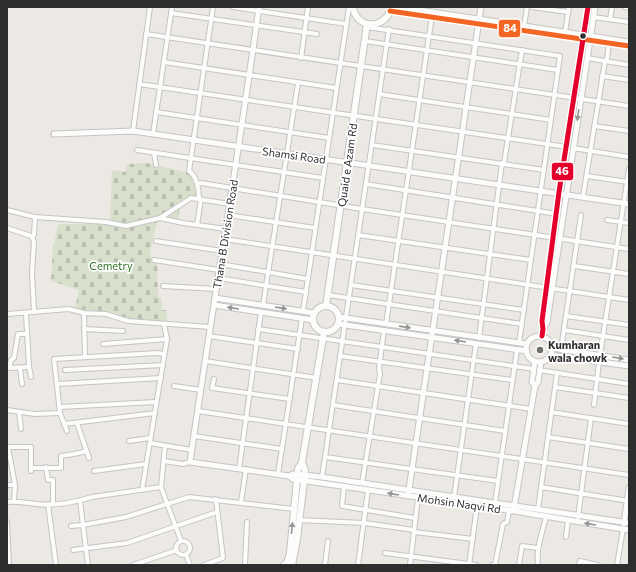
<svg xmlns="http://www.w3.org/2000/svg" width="636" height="572" font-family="Commissioner,sans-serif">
	<defs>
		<pattern id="cemetery-stones" width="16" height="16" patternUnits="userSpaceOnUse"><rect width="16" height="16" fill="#d8e0cc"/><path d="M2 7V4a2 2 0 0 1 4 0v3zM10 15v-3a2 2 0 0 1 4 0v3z" fill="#bac0b0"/></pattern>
	</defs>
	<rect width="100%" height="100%" fill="#ece8e4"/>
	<polygon fill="url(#cemetery-stones)" points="146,163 190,173 195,187 196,195 189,198 180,204 178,220 158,217 150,252 152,261 157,262 158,297 161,298 162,310 166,310 167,318 166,322 128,320 107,313 75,308 79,290 51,281 53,249 58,224 110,224 112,170 125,172 128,164"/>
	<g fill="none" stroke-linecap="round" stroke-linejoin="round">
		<g stroke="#c5c4c5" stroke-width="6">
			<g id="minor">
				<polyline points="233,7 346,24"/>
				<polyline points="531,7 568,12"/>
				<polyline points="625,7 629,8"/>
				<polyline points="171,13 317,34"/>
				<polyline points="593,17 629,22"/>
				<polyline points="610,19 612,7"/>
				<polyline points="524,26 527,7"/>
				<polyline points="367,27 560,56 519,343"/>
				<polyline points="565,32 569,7"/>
				<polyline points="146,34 629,106"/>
				<polyline points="365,41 558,70"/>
				<polyline points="301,58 308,7"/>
				<polyline points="587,58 629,65"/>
				<polyline points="164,62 336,88"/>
				<polyline points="602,76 629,80"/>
				<polyline points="139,84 567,147"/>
				<polyline points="379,94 551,120"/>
				<polyline points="156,112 329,138"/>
				<polyline points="594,126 629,131"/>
				<polyline points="133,131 150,7"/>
				<polyline points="153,134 172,7"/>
				<polyline points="372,145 544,170"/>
				<polyline points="573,148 629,157"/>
				<polyline points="137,150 323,178"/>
				<polyline points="154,153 156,165"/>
				<polyline points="504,163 522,50"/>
				<polyline points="587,176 628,182"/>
				<polyline points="197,184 201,183 362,209 629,249"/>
				<polyline points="366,184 557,214"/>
				<polyline points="583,196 605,61 607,59 609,43"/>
				<path d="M199 199C199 190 197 176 189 171L213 7"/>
				<polyline points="7,210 35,217 106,222 126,226 160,218 183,223 226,229"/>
				<polyline points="228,215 315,228"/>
				<polyline points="160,218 191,198 230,204"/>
				<polyline points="607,220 629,223"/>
				<polyline points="197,225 201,199"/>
				<polyline points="7,228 31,236 34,241 32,273 34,312"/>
				<polyline points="358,235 531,260"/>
				<polyline points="32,237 34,235 35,217"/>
				<polyline points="224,239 629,300"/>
				<polyline points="156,241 222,251"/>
				<polyline points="154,260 219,270"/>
				<polyline points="220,264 308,279"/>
				<polyline points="574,266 629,274"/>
				<polyline points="218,278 306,292"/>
				<polyline points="351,285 524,310"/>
				<polyline points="163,286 216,289"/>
				<polyline points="328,295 522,324"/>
				<polyline points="263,305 298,83"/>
				<polyline points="303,311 349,7"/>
				<polyline points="84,313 85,357"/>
				<polyline points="7,314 69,309 84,313 106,314 128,321 210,327"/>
				<polyline points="26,314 29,366 31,377"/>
				<polyline points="566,316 629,325"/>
				<polyline points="386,324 432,16"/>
				<polyline points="84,329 123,331"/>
				<polyline points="258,329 534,369"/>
				<polyline points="564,330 629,340"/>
				<polyline points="209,336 298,349"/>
				<polyline points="479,338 502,163"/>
				<polyline points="103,344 167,339"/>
				<polyline points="561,349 581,215"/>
				<polyline points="600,355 629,169"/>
				<polyline points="340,356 512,380"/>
				<polyline points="205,361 317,378"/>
				<polyline points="8,368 29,367"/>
				<polyline points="9,368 11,360 14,358 18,334 27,334"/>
				<polyline points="20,368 22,384"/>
				<polyline points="65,370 163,365"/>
				<polyline points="539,370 629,384"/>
				<polyline points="214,379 212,388 290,399"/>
				<polyline points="337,380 531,409"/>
				<polyline points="57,384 161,378"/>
				<polyline points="174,386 201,390"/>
				<polyline points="555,387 629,398"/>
				<polyline points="333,405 505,431"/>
				<polyline points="594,405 599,362"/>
				<polyline points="60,407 156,402"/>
				<polyline points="7,410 35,414 60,413"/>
				<polyline points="198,411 629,475"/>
				<polyline points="19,412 21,429"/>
				<polyline points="551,412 629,424"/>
				<polyline points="77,423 89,458"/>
				<polyline points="64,424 155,413"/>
				<polyline points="67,431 60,413 54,359 157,353 164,354"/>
				<polyline points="194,436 282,449"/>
				<polyline points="548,437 629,449"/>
				<polyline points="129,441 150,438"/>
				<polyline points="150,443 192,450"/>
				<polyline points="165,446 161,487 181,541"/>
				<polyline points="325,457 498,481"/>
				<polyline points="164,461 183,464 190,462"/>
				<polyline points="46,467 48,480 53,480 53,504"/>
				<polyline points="31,468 61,468 61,456 74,454 87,451"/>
				<polyline points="239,469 261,312"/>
				<polyline points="94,471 146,464"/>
				<polyline points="278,474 302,318"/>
				<polyline points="322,477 389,29"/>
				<polyline points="362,483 380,374 379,368 384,330"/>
				<polyline points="7,485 15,485"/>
				<polyline points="344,486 342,506 415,518"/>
				<polyline points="541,487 629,501"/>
				<polyline points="142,490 167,339 164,324"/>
				<polyline points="454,497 476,344"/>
				<polyline points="14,501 15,485 8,447 31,447 31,471"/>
				<polyline points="80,501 88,565"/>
				<path d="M7 502C17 501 26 503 36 504 56 506 73 503 92 497L161 487"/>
				<polyline points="241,502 246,469"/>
				<polyline points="495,503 517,350"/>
				<polyline points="48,504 56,565"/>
				<polyline points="538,509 557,373"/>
				<polyline points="578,517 591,418"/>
				<polyline points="299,520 364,523 414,530"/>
				<polyline points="7,522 9,565"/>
				<polyline points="71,526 83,525 126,517 189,497 294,509"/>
				<polyline points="414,532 473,539"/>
				<polyline points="566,537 568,520"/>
				<circle cx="183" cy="548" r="7"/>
				<polyline points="73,550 127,543 217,512"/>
				<polyline points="385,553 476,565"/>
				<polyline points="186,555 190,565"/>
				<polyline points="133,565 177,550"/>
				<polyline points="204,565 223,558 216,499"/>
				<polyline points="245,565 247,522"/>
				<polyline points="325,565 328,541"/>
				<polyline points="358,565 368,490"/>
				<polyline points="410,565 418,498"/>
				<polyline points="469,565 477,506"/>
				<polyline points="492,565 495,565 503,524 507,522 509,511"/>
				<polyline points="519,565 522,546 538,548"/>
				<path d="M538 565C536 549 542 533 546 517"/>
				<polyline points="579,565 580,561 598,565"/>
				<polyline points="617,565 623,529"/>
			</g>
		</g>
		<g stroke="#c5c4c5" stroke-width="7">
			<g id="tertiary">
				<path d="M259 7C238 159 212 310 190 462L289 476 293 474 322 477 629 523"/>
				<polyline points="399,7 629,42"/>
				<polyline points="390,11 629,46"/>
				<polyline points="54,134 133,131 629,204"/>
				<polyline points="215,298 314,313"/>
				<polyline points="214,305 313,320"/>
				<polyline points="339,317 527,344"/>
				<polyline points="338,324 527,351"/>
				<polyline points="543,329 547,322 595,7"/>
				<polyline points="542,336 543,329 542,321 559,192 588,7"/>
				<circle cx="539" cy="349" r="13"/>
				<polyline points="552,348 629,360"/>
				<polyline points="551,355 629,366"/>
				<polyline points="535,361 532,382 535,386"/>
				<polyline points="289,476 293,479 514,511 629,530"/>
				<polyline points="408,496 481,7"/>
				<polyline points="514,508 535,386 538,382 541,362"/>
				<polyline points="624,524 629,488"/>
			</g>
		</g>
		<g stroke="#c5c4c5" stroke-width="8">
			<g id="secondary">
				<path d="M353 7C356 30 387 30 391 7"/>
				<polyline points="326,306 367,24"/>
				<circle cx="326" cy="319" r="13"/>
				<polyline points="284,565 287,563 290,553 298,469 302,462 324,332"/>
				<polyline points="292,565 297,539 304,481 305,470 302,462"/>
			</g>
		</g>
		<use href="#minor" stroke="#fcfcfb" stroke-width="4"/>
		<use href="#tertiary" stroke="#fcfcfb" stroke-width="5"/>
		<use href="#secondary" stroke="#fcfcfb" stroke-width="6"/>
		<g stroke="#fff" stroke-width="8">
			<polyline id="bus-1" points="390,11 629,46"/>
		</g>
		<g stroke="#fff" stroke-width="8">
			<polyline id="bus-2" points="542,336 543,329 542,321 559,192 588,7"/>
		</g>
		<use href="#bus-1" stroke="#f26522" stroke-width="5"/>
		<use href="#bus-2" stroke="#e4002b" stroke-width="5"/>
	</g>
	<defs><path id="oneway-solid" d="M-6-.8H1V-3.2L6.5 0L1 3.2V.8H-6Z"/></defs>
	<g fill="#959594">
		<use href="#oneway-solid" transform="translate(578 115) rotate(99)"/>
		<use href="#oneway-solid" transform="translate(233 308) rotate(-171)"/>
		<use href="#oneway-solid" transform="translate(281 308) rotate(8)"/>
		<use href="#oneway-solid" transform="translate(405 327) rotate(8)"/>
		<use href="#oneway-solid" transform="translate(460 341) rotate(-171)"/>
		<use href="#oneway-solid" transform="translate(618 358) rotate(9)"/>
		<use href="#oneway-solid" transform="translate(393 494) rotate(-171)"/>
		<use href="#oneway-solid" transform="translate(590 524) rotate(-171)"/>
		<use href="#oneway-solid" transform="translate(292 528) rotate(-84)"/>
	</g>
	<circle fill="#2e2e2e" stroke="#fff" stroke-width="1.5" cx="583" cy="36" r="3.5"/>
	<circle fill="#706f6e" stroke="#fff" stroke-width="1.5" cx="540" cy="350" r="4"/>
	<g text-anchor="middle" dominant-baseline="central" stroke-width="3.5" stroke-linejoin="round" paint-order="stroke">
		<g font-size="11" fill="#2e2e2e" stroke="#fff">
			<text transform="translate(294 155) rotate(8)">Shamsi Road</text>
			<text transform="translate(347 165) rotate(-82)">Quaid e Azam Rd</text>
			<text transform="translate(225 234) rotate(-81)">Thana B Division Road</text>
			<text transform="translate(459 503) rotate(8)">Mohsin Naqvi Rd</text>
		</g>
		<g font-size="11" fill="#2c6e1b" stroke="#fff">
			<text x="111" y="265">Cemetry</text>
		</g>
		<g font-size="11" font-weight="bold" fill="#2e2e2e" stroke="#fff" text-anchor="start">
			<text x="548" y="344">Kumharan<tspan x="548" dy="13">wala chowk</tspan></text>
		</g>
	</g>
	<g stroke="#fff" stroke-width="1.5">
		<rect x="498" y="19" width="23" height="19" rx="4" fill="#f26522"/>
		<rect x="551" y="162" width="23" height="19" rx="4" fill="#e4002b"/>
	</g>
	<g font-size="11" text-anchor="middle" font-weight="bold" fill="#fff">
		<text x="510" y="32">84</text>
		<text x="562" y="175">46</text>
	</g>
	<rect width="636" height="572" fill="none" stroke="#2e2e2e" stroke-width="16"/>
</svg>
